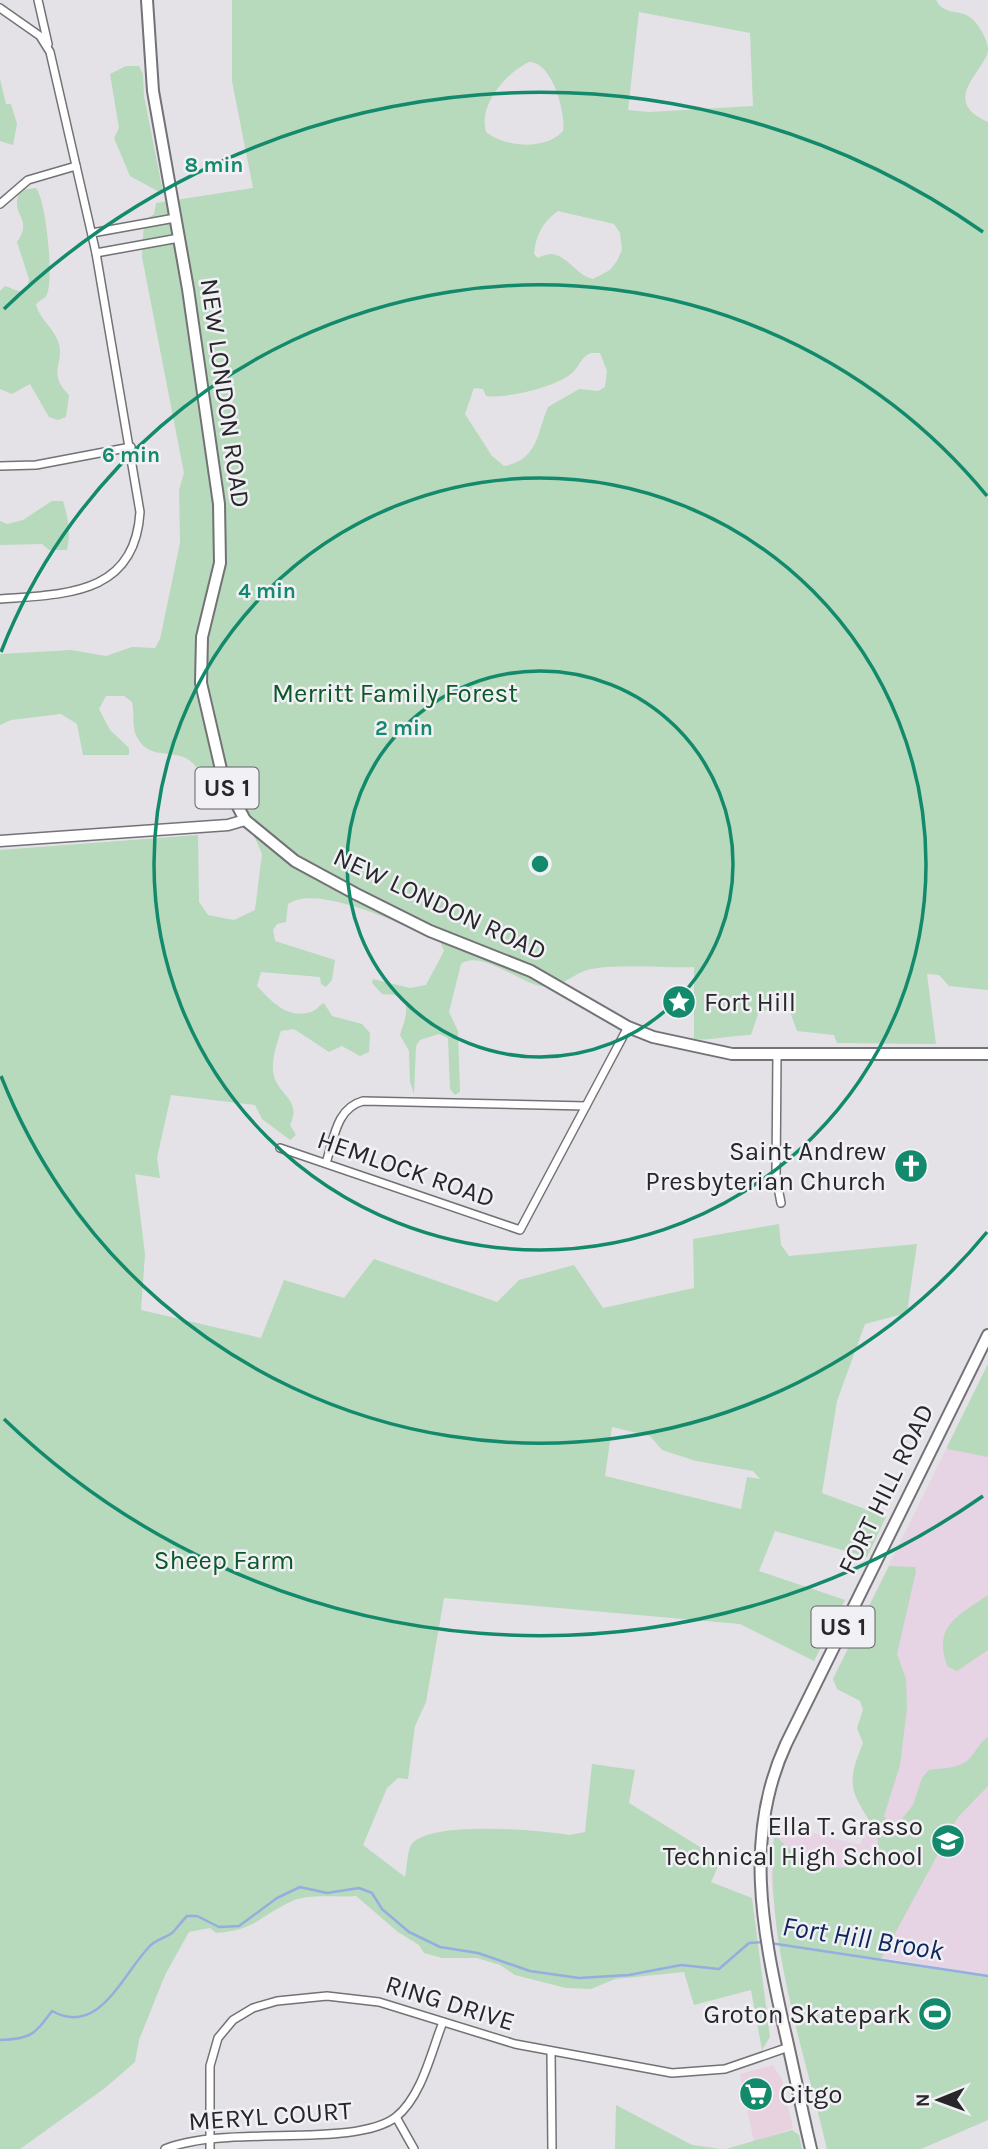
<svg xmlns="http://www.w3.org/2000/svg" width="988" height="2149" font-family="Karla,sans-serif">
	<rect width="100%" height="100%" fill="#e4e2e7"/>
	<polygon fill="#e8d2df" points="773,2065 782,2080 793,2128 754,2142 740,2074"/>
	<polygon fill="#e6d3e3" points="988,1364 988,1975 778,1941 771,1879 775,1823 860,1845 884,1784 896,1711 833,1679"/>
	<g fill="#b7d9bc" fill-rule="evenodd">
		<path d="M232 0H936C942 12 953 11 964 14 976 18 987 37 988 49 988 69 937 100 988 122V990L949 986 939 975 927 974 936 1044 837 1043 834 1035 797 1031 789 1009 759 1011 751 1035C732 1035 710 1041 694 1039V967C666 968 615 964 591 969 572 973 561 990 541 986 520 983 480 949 461 964L449 1012 458 1031 460 1092 455 1095 450 1089 448 1038 439 1034 420 1040 416 1046 414 1094 410 1082 409 1051 400 1035C403 1024 413 1005 399 996 395 994 386 995 382 994L372 983 373 979 410 988 426 985 444 951 440 941C409 928 318 882 288 904L286 922 277 924 273 930 275 941 335 960 332 980 326 987 321 984 320 977 261 972 257 986C272 1002 287 1019 311 1012 317 1010 319 1005 324 1003L332 1016 362 1024 370 1033 369 1052 360 1056 342 1046 329 1052 294 1029 281 1031C277 1043 272 1057 273 1070 275 1096 303 1097 290 1125L296 1135 290 1140 262 1119 255 1105 171 1095 157 1158 160 1178 135 1174 145 1254 141 1310 261 1338 284 1280 344 1298 374 1259 497 1302 519 1280 574 1265 603 1308 694 1288 693 1239 779 1224 781 1245 789 1256 917 1244 907 1313 865 1324 837 1401 822 1493 886 1517 867 1557 775 1531 759 1571 845 1600 814 1661 740 1624 444 1598 426 1702 415 1726 408 1779 398 1778 387 1788 363 1845 405 1877C407 1868 407 1853 411 1845 427 1820 542 1830 570 1835L585 1832 592 1764 635 1770 629 1803 721 1860 711 1882 752 1898 770 2037 762 2050 751 1990 694 2005 684 1972 615 1979 591 1989 566 1988 515 1975 500 1965 477 1958H442L424 1953 419 1945 398 1932 356 1896C336 1898 309 1893 290 1902 258 1917 256 1930 216 1933L210 1928 189 1932 165 1975 139 2040 135 2062 105 2088 20 2149H0V850L198 835 199 902 208 915 234 920 255 910 262 854 255 838 221 794 203 786C194 736 155 768 138 739 131 729 135 714 132 702L124 696H106L99 709 110 730 129 748V755H83L77 724 61 714 11 720 0 725V654L71 650 106 656 132 647 155 648 160 639 180 543 179 490 184 473 142 257 144 221 154 214 156 203 253 188 232 81ZM639 12 750 33 753 106 649 112 628 110ZM529 62C552 61 566 113 563 131 545 151 505 147 486 132 478 105 506 73 529 62ZM558 211 614 224 620 233 622 250 617 261 610 270 593 279C571 274 564 244 538 258L534 254C536 235 542 223 558 211ZM591 353H600L607 371 605 387 598 391 579 389 548 407C537 433 538 460 504 466L492 456 465 414 474 388 483 389 486 396C506 399 560 386 573 372 580 365 581 357 591 353ZM612 1427 650 1436 662 1450 696 1461 753 1471 760 1479 747 1477 741 1509 605 1476Z"/>
		<polygon points="126,66 139,66 143,74 144,96 163,192 161,193 130,176 114,138 119,128 110,74"/>
		<polygon points="0,79 6,104 11,104 17,124 13,145 0,141"/>
		<path d="M36 188C46 200 54 278 47 294 45 300 39 299 36 305 40 320 55 329 59 344 64 364 47 374 69 395L66 417 58 420 49 417 30 384 12 394 0 389V291L5 286 21 292 28 286 29 279 17 242C35 217 7 214 21 190Z"/>
		<path d="M52 501H63C68 518 71 533 67 550H49L42 544 0 545V521L7 524 23 520Z"/>
		<polygon points="988,1364 988,1457 948,1449 947,1447"/>
		<path d="M889 1566 915 1567 916 1571 897 1654 906 1679 907 1708 900 1765 884 1816 889 1824H898L913 1805 922 1778 929 1770C942 1768 959 1769 969 1759 977 1751 979 1743 988 1737V1786L958 1817 881 1959 988 1975V2120L921 2149H827C803 2047 765 1940 774 1835 803 1860 804 1870 849 1867L854 1862 876 1858C888 1834 855 1809 853 1786 851 1771 858 1756 863 1743L857 1728 863 1710 860 1701 837 1689 833 1679Z"/>
		<path d="M988 1595V1650L957 1671 948 1667C932 1626 958 1616 988 1595Z"/>
		<polygon points="616,2105 692,2145 721,2149 615,2149"/>
		<polygon points="792,2130 799,2135 802,2149 726,2149"/>
	</g>
	<g fill="none" stroke-linecap="round" stroke-linejoin="round">
		<g stroke="#94aedf" stroke-width="2.5">
			<polyline points="770,1943 988,1976"/>
			<path d="M0 2040C31 2039 34 2035 52 2011 99 2037 122 1975 149 1947 155 1940 165 1938 172 1933 177 1928 182 1921 187 1916H197L219 1927 239 1926 277 1898 300 1887 327 1893 359 1888 372 1893 382 1909 409 1932 440 1947 478 1953 530 1971 579 1978 629 1975 681 1965 719 1969 749 1943 764 1942"/>
		</g>
		<g stroke="#737276" stroke-width="10">
			<g id="street">
				<polyline points="38,0 48,44"/>
				<path d="M0 8 40 36 50 52 96 253 140 512C135 596 64 594 0 599"/>
				<polyline points="0,204 28,180 76,166"/>
				<polyline points="92,233 175,218"/>
				<polyline points="96,253 179,238"/>
				<polyline points="0,466 36,465 131,447"/>
				<polyline points="777,1054 776,1177 781,1203"/>
				<polyline points="280,1148 520,1230 628,1027"/>
				<path d="M326 1163C334 1139 336 1108 363 1101L586 1106"/>
				<polyline points="551,2052 552,2149"/>
				<polyline points="396,2117 414,2149"/>
				<path d="M165 2149C227 2124 354 2149 396 2117 422 2096 431 2052 443 2022"/>
				<polyline points="210,2149 210,2066 218,2038 233,2020 253,2008 277,2001 327,1996 379,2002 515,2044 672,2073 725,2069 789,2047"/>
			</g>
		</g>
		<g stroke="#737276" stroke-width="13">
			<polyline id="secondary" points="0,841 228,825 245,820"/>
		</g>
		<g stroke="#737276" stroke-width="14">
			<g id="primary">
				<polyline points="147,0 153,91 188,289 219,504 220,563 202,637 201,683 223,778 245,820 295,861 356,894 430,931 531,971 628,1027 653,1037 732,1054 988,1054"/>
				<path d="M811 2149C801 2107 793 2065 783 2023 762 1928 744 1835 786 1744L988 1335"/>
			</g>
		</g>
		<use href="#street" stroke="#fff" stroke-width="7"/>
		<use href="#secondary" stroke="#fff" stroke-width="10"/>
		<use href="#primary" stroke="#fff" stroke-width="10"/>
	</g>
	<g fill="none" stroke="#138a6b" stroke-width="3.5">
		<circle cx="540" cy="864" r="193"/>
		<circle cx="540" cy="864" r="386"/>
		<path d="M987 1232A579 579 0 0 1 1 1076M1 652A579 579 0 0 1 987 496"/>
		<path d="M983 1496A772 772 0 0 1 4 1419M4 309A772 772 0 0 1 983 232"/>
	</g>
	<defs>
		<g id="sight-disc" transform="scale(1.75)"><circle r="9.5" fill="#138a6b" stroke="#f1f0f5"/><path d="M0-6L1.8-2.2L6-1.7L2.9 1.2L3.7 5.4L0 3.3L-3.7 5.4L-2.9 1.2L-6-1.7L-1.8-2.2Z" fill="#fff"/></g>
		<g id="church-disc" transform="scale(1.75)"><circle r="9.5" fill="#138a6b" stroke="#f1f0f5"/><path d="M-1.2-6h2.4v3.5h3.3v2.4h-3.3V6h-2.4V-.1h-3.3v-2.4h3.3Z" fill="#fff"/></g>
		<g id="school-disc" transform="scale(1.75)"><circle r="9.5" fill="#138a6b" stroke="#f1f0f5"/><path d="M0-5L7-2L0 1L-7-2ZM-4 1L0 2.5L4 1V4Q0 6-4 4Z" fill="#fff"/></g>
		<g id="stadium-disc" transform="scale(1.75)"><circle r="9.5" fill="#138a6b" stroke="#f1f0f5"/><path d="M0-5a6.5 5 0 1 0 0 10a6.5 5 0 1 0 0-10ZM-3.5-1.8h7v3.6h-7Z" fill="#fff"/></g>
		<g id="supermarket-disc" transform="scale(1.75)"><circle r="9.5" fill="#138a6b" stroke="#f1f0f5"/><path d="M-6-5.5h2.5l.6 2H6L4.5 2H-2.5L-4.4-4H-6ZM-1.5 3.2a1.3 1.3 0 1 0 .1 0ZM3 3.2a1.3 1.3 0 1 0 .1 0Z" fill="#fff"/></g>
	</defs>
	<g fill-rule="evenodd">
		<use href="#sight-disc" x="679" y="1002"/>
		<use href="#church-disc" x="911" y="1166"/>
		<use href="#school-disc" x="948" y="1841"/>
		<use href="#stadium-disc" x="935" y="2014"/>
		<use href="#supermarket-disc" x="756" y="2094"/>
	</g>
	<g text-anchor="middle" dominant-baseline="central" stroke-width="5" stroke-linejoin="round" paint-order="stroke">
		<g fill="#f1f0f5" stroke="#646366" stroke-width="2">
			<rect x="195.5" y="767.5" width="63" height="41" rx="5"/>
			<rect x="811.5" y="1606.5" width="63" height="41" rx="5"/>
		</g>
		<g font-size="24" font-weight="bold" fill="#272729">
			<text x="227" y="788">US 1</text>
			<text x="843" y="1627">US 1</text>
		</g>
		<g font-size="26" fill="#272729" stroke="#f1f0f5">
			<text transform="translate(225 393) rotate(82)">NEW LONDON ROAD</text>
			<text transform="translate(440 904) rotate(25)">NEW LONDON ROAD</text>
			<text transform="translate(406 1169) rotate(19)">HEMLOCK ROAD</text>
			<text transform="translate(886 1489) rotate(-64)">FORT HILL ROAD</text>
			<text transform="translate(450 2003) rotate(17)">RING DRIVE</text>
			<text transform="translate(270 2116) rotate(-4)">MERYL COURT</text>
		</g>
		<g font-size="26" fill="#0a5826" stroke="#f1f0f5">
			<text x="395" y="693">Merritt Family Forest</text>
			<text x="224" y="1560">Sheep Farm</text>
		</g>
		<g font-size="26" fill="#272729" stroke="#f1f0f5" text-anchor="end">
			<text x="704" y="1002" text-anchor="start">Fort Hill</text>
			<text x="886" y="1151">Saint Andrew<tspan x="886" dy="30">Presbyterian Church</tspan></text>
			<text x="923" y="1826">Ella T. Grasso<tspan x="923" dy="30">Technical High School</tspan></text>
			<text x="911" y="2014">Groton Skatepark</text>
			<text x="780" y="2094" text-anchor="start">Citgo</text>
		</g>
		<g font-size="28" font-style="italic" fill="#0c265f" stroke="#f1f0f5">
			<text transform="translate(863 1938) rotate(9)">Fort Hill Brook</text>
		</g>
	</g>
	<circle cx="540" cy="864" r="10" fill="#138a6b" stroke="#f1f0f5" stroke-width="3.5"/>
	<g font-size="21" text-anchor="middle" font-weight="bold" fill="#138a6b" stroke="#f1f0f5" stroke-width="5" stroke-linejoin="round" paint-order="stroke">
		<text x="214" y="172">8 min</text>
		<text x="131" y="462">6 min</text>
		<text x="267" y="598">4 min</text>
		<text x="404" y="735">2 min</text>
	</g>
	<g transform="translate(939 2100) rotate(269)" stroke="#f1f0f5" stroke-width="5" paint-order="stroke">
	<path d="M0-5L12 26L0 18L-12 26Z" fill="#272729"/>
	<text y="-10" font-size="19" font-weight="bold" text-anchor="middle" fill="#272729">N</text>
	</g>
</svg>
